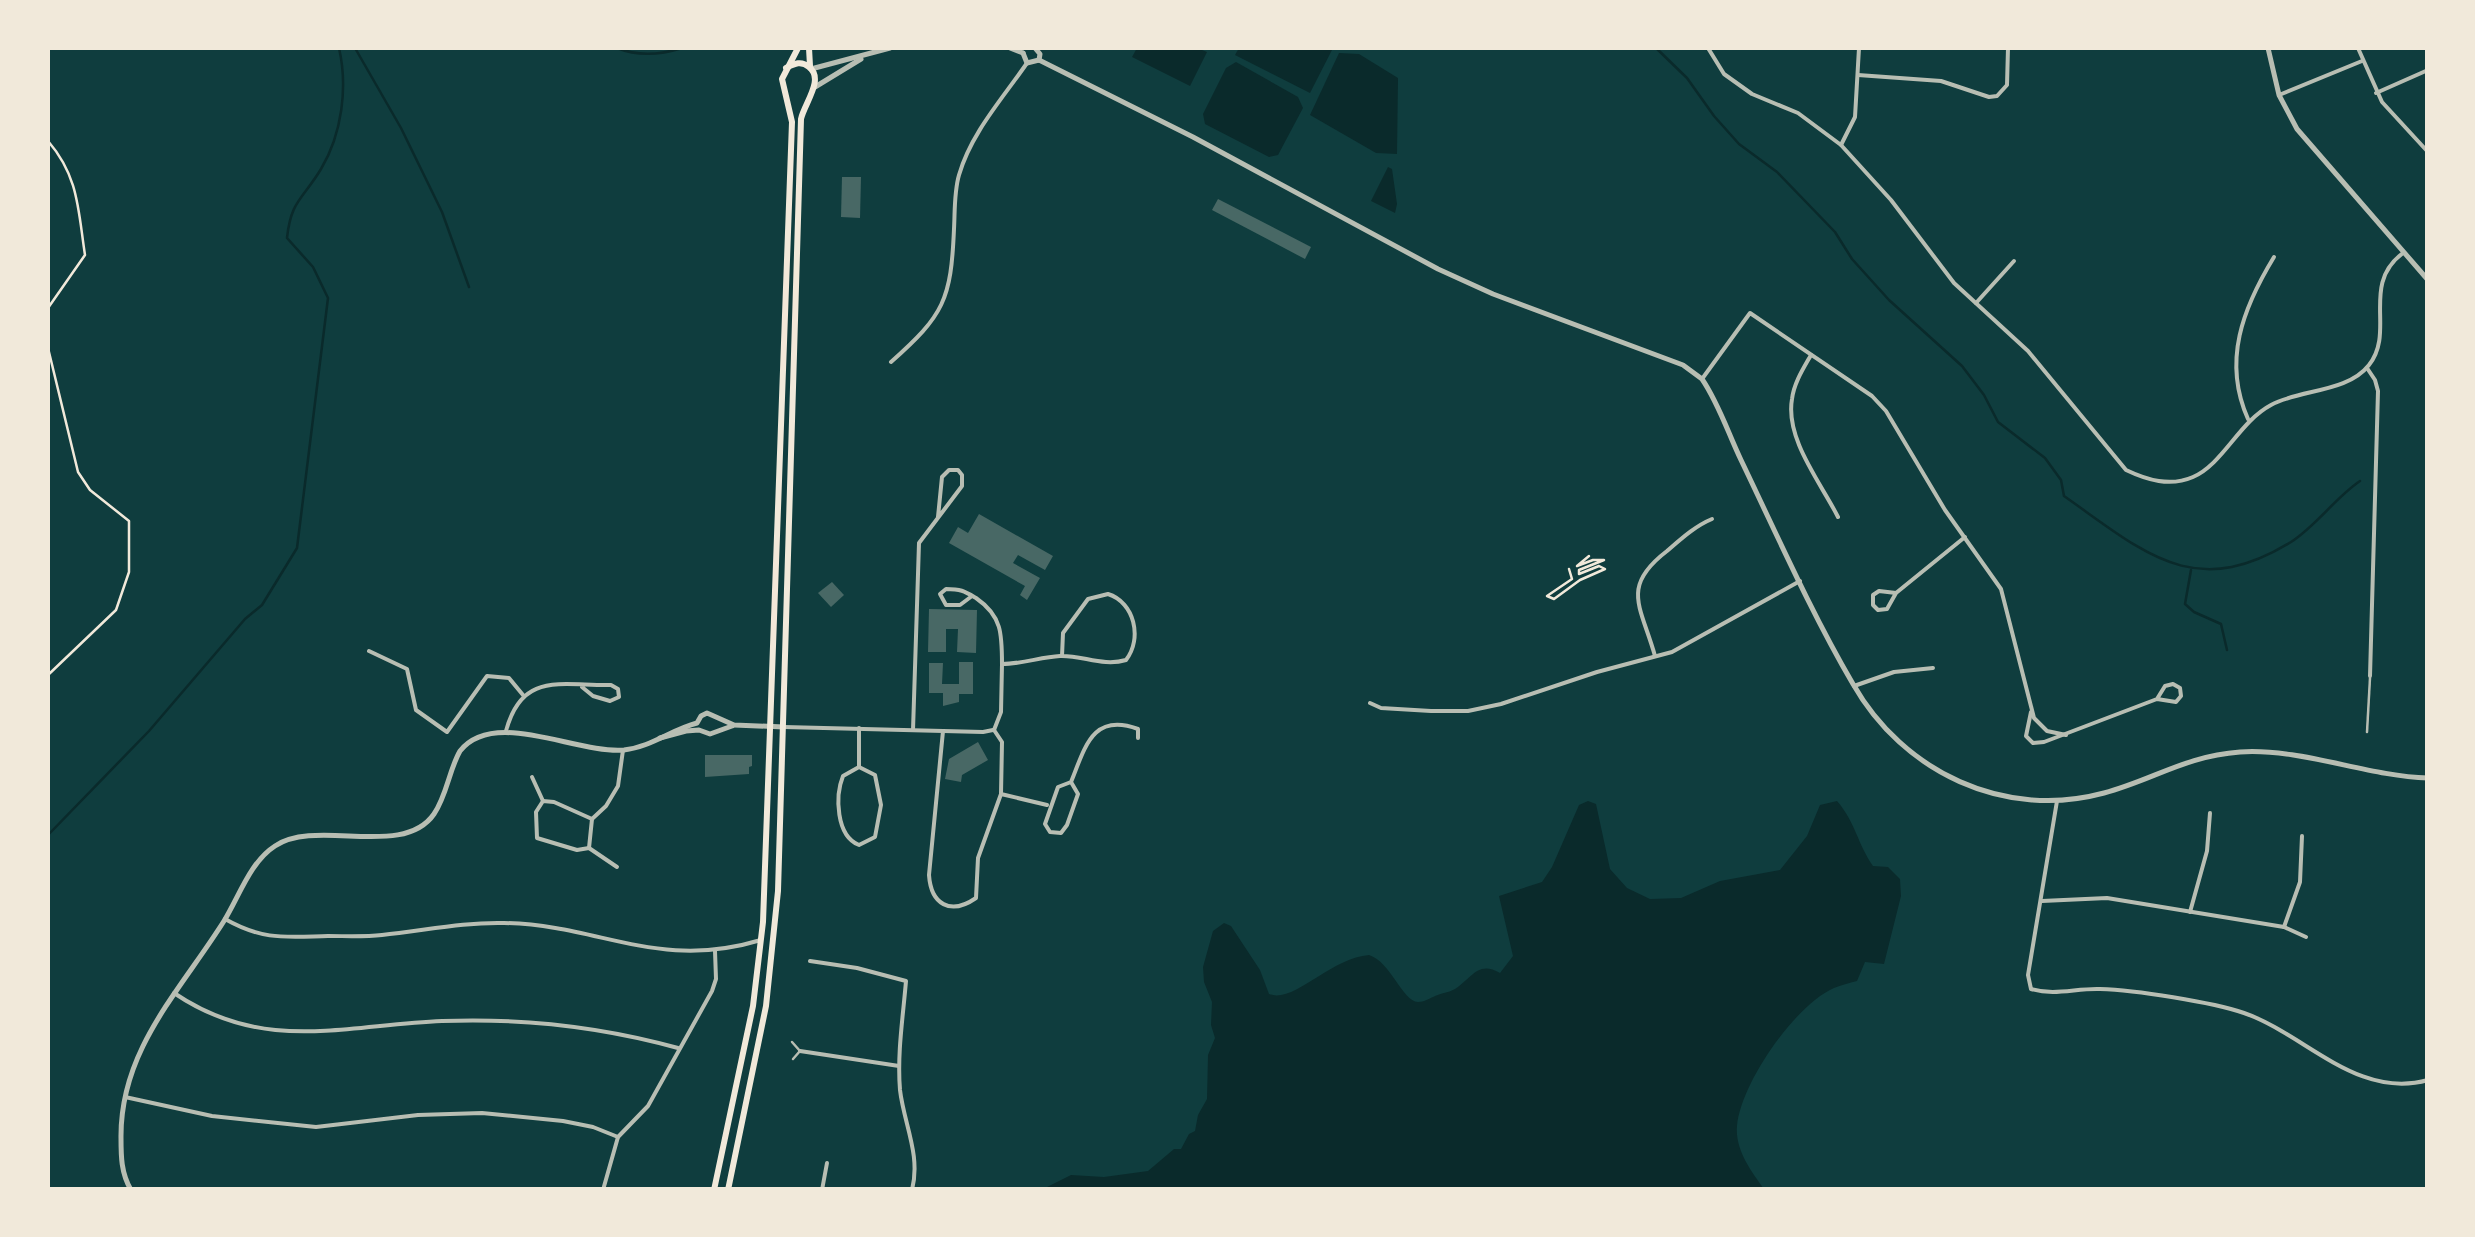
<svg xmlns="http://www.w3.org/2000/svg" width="2475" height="1237" font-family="'Noto Sans',sans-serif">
	<rect width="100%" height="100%" fill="#0f3d3e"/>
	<g fill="#0a2a2b">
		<polygon points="1137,48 1197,48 1207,52 1190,86 1132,57"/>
		<polygon points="1239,48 1333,48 1310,93 1235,55"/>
		<polygon points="1339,53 1359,54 1398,78 1397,154 1376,153 1310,115"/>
		<polygon points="1236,62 1298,97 1303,108 1278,155 1269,157 1205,124 1203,114 1226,68"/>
		<polygon points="1388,167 1392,169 1397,204 1395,213 1371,201"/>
		<path d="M1588 801 1596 804 1610 869 1627 888 1650 899 1681 898 1720 881 1780 870 1807 836 1820 805 1837 801C1856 823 1857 843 1873 866L1888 867 1900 879 1901 896 1884 964 1865 962 1857 981C1849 983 1841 985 1834 988 1795 1005 1741 1083 1737 1126 1735 1150 1751 1171 1764 1189H1043L1071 1175 1104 1177 1148 1171 1174 1149H1181L1189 1134 1195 1131 1198 1115 1207 1099 1208 1055 1215 1038 1211 1025 1212 1002 1204 982 1203 967 1213 931 1224 923 1231 926 1260 970 1269 994C1294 1004 1330 958 1369 955 1391 962 1402 1001 1418 1002 1424 1002 1428 999 1433 997 1440 993 1448 993 1455 989 1472 978 1478 960 1500 973L1513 956 1499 896 1542 882 1552 867 1579 805Z"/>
	</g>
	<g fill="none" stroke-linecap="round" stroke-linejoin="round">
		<g stroke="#0a2a2b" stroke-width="2.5">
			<polyline points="355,48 401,128 442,212 469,287"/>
			<path d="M617 48C639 57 660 55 682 48"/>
			<path d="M1656 48 1687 78 1714 116 1739 144 1777 172 1835 232 1852 259 1889 300 1962 366 1984 395 1998 422 2045 458 2061 480 2064 496C2144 552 2194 602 2291 542 2317 525 2335 498 2360 481"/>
			<polyline points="2191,570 2185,604 2194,612 2221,624 2227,650"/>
			<path d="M48 835 149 731 245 619 262 605 297 548 328 298 313 267 287 238C291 200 303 199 321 169 342 134 348 87 339 48"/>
		</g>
	</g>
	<g fill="#486865">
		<polygon points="842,177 861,177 860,218 841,217"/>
		<polygon points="1218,199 1311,247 1305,259 1212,210"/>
		<polygon points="979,514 1053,556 1045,570 1018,555 1013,563 1040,578 1027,600 1020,595 1025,586 949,543 958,527 968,533"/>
		<polygon points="832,582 844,595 831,607 818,593"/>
		<polygon points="929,609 977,610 976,653 957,652 958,629 946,629 946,652 928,652"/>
		<polygon points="959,662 973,662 973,694 959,694 959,702 943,706 943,693 929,693 929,663 943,663 942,684 959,684"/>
		<polygon points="978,742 988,760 962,775 961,782 945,779 949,759"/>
		<polygon points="705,755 752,755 752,766 749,767 749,774 705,777"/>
	</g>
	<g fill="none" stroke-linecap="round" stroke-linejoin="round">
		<g stroke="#f1e9da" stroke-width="2.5">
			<path d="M48 141C79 177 78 210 85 255L48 308"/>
			<polyline points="48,348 78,472 90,490 129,521 129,572 116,610 48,675"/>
			<polyline points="1569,569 1572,579 1547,596 1554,599 1580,580 1605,569 1599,566 1579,574 1579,570 1604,560 1593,560 1577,566 1589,556"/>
		</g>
		<g stroke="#b8beb3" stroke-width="2.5">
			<polyline points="2367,732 2370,678"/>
			<polyline points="792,1042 800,1051 793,1059"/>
		</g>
		<g stroke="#b8beb3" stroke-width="4">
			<path d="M1708 48 1724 74 1752 94 1798 113 1841 145 1891 200 1954 283 2028 351 2126 470C2147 480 2170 487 2193 477 2223 464 2239 422 2271 405 2300 389 2347 393 2369 365 2396 331 2360 285 2403 253"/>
			<polyline points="2358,48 2382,102 2428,152"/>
			<polyline points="1858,75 1941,81 1989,97 1997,96 2007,85 2008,48"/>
			<polyline points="2376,93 2428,70"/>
			<polyline points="2279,95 2362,61"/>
			<polyline points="1841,145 1855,117 1859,48"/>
			<polyline points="1976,303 2014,261"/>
			<path d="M1811 355C1803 369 1794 383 1792 399 1785 439 1821 483 1838 517"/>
			<path d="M891 362C944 315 951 300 954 229 955 211 954 192 959 175 971 133 1003 98 1027 63"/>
			<polyline points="2367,368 2375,380 2378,391 2370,676"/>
			<polyline points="1702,379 1750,313 1872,396 1886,411 1945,510 2001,589 2034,718 2047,731 2066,735"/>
			<path d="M2248 419C2222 361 2243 308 2274 257"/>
			<polyline points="1896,593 1879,591 1873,595 1873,605 1878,610 1887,609 1896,593 1965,537"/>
			<path d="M972 596 960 605H946L940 594 946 589C961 589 964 591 976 598 1002 616 1002 634 1002 664"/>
			<polyline points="369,651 407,669 416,710 447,732 487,676 509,678 523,695"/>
			<path d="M1655 656C1641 606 1620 587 1667 551 1681 539 1695 526 1712 519"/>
			<polyline points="1854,686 1894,672 1933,668"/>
			<polyline points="1370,703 1381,708 1431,711 1468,711 1501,704 1597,672 1672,652 1800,581"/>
			<polyline points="2031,712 2026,736 2033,743 2044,742 2157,699 2176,702 2181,696 2180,688 2173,684 2165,686 2157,699"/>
			<polyline points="784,727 983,732 993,730"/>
			<polyline points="913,730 919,543 962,486 962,475 958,470 949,470 942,477 938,517"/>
			<path d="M994 730 1001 712 1002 664C1022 664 1041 657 1060 656 1082 655 1103 667 1126 660 1143 638 1134 602 1108 594L1088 599 1063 633 1062 656"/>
			<polyline points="994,730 1002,742 1001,794 1047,805"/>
			<path d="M506 731C522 671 561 686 611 685L618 689 619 697 610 701 593 696 582 687"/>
			<path d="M943 731 929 875C931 904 950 916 976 898L978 858 1001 794"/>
			<path d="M859 767 875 775 881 805 875 837 859 845C836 836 835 796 843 776Z"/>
			<polyline points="859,767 859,728"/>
			<polyline points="532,777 543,801"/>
			<path d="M1071 782 1078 794 1067 825 1061 833 1050 832 1045 824 1058 787 1071 782C1085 748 1092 712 1138 729V738"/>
			<path d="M2057 801 2028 975 2031 989C2055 996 2076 988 2100 989 2135 990 2212 1002 2244 1013 2305 1034 2357 1100 2428 1080"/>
			<polyline points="592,819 554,802 543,801 536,812 537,838 577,850 589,848 617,867"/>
			<polyline points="589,848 592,819 606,806 618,786 623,750"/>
			<polyline points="2042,901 2107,898 2284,927 2306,937"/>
			<polyline points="2190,912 2207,851 2210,813"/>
			<path d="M225 919C264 941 286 937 328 936 346 936 364 937 382 935 423 931 462 922 504 923 601 925 658 971 761 940"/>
			<polyline points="2284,927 2300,882 2302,836"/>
			<path d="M810 961 857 968 906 981C903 1017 897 1054 900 1090 904 1124 921 1155 912 1190"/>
			<path d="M174 993C264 1054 344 1025 442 1021 521 1018 602 1027 678 1048"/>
			<polyline points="800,1051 899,1066"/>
			<polyline points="125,1097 212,1116 316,1127 418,1115 482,1113 563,1121 593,1127 618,1137"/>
			<polyline points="603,1190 618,1137 648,1106 712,991 716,979 715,951"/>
			<polyline points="822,1190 827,1163"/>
		</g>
		<g stroke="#b8beb3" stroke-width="5">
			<polyline points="1010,48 1023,53"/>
			<polyline points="1035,48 1040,54 1039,60"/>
			<polyline points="2268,48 2279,95 2297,129 2428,280"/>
			<polyline points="1023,53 1027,63 1039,60"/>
			<path d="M1039 60 1193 137 1438 269 1493 294 1683 365 1702 379C1719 404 1728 433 1741 460 1777 535 1811 612 1853 684 1903 772 2004 820 2104 793 2153 780 2185 756 2240 752 2303 748 2365 776 2428 778"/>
			<polyline points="811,69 890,48"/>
			<polyline points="815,87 861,59"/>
			<polyline points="660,738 686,731 699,730 710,734 732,726"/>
			<path d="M131 1190C121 1173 121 1156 121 1138 120 1050 180 991 224 921 239 897 250 862 275 846 317 818 403 859 434 814 447 795 449 770 460 751 494 708 576 754 624 750 651 747 671 730 697 723L701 716 707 713 734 725 784 727"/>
		</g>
		<g stroke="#f1e9da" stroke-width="6">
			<polyline points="809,48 810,66"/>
			<polyline points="714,1190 753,1006 763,922 792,122 782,79 798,48"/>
			<path d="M728 1190 766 1006 778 891 801 119C804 104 825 79 809 67 801 60 794 64 786 68"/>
		</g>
	</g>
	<rect width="2475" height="1237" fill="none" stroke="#f1e9da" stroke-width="100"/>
</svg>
